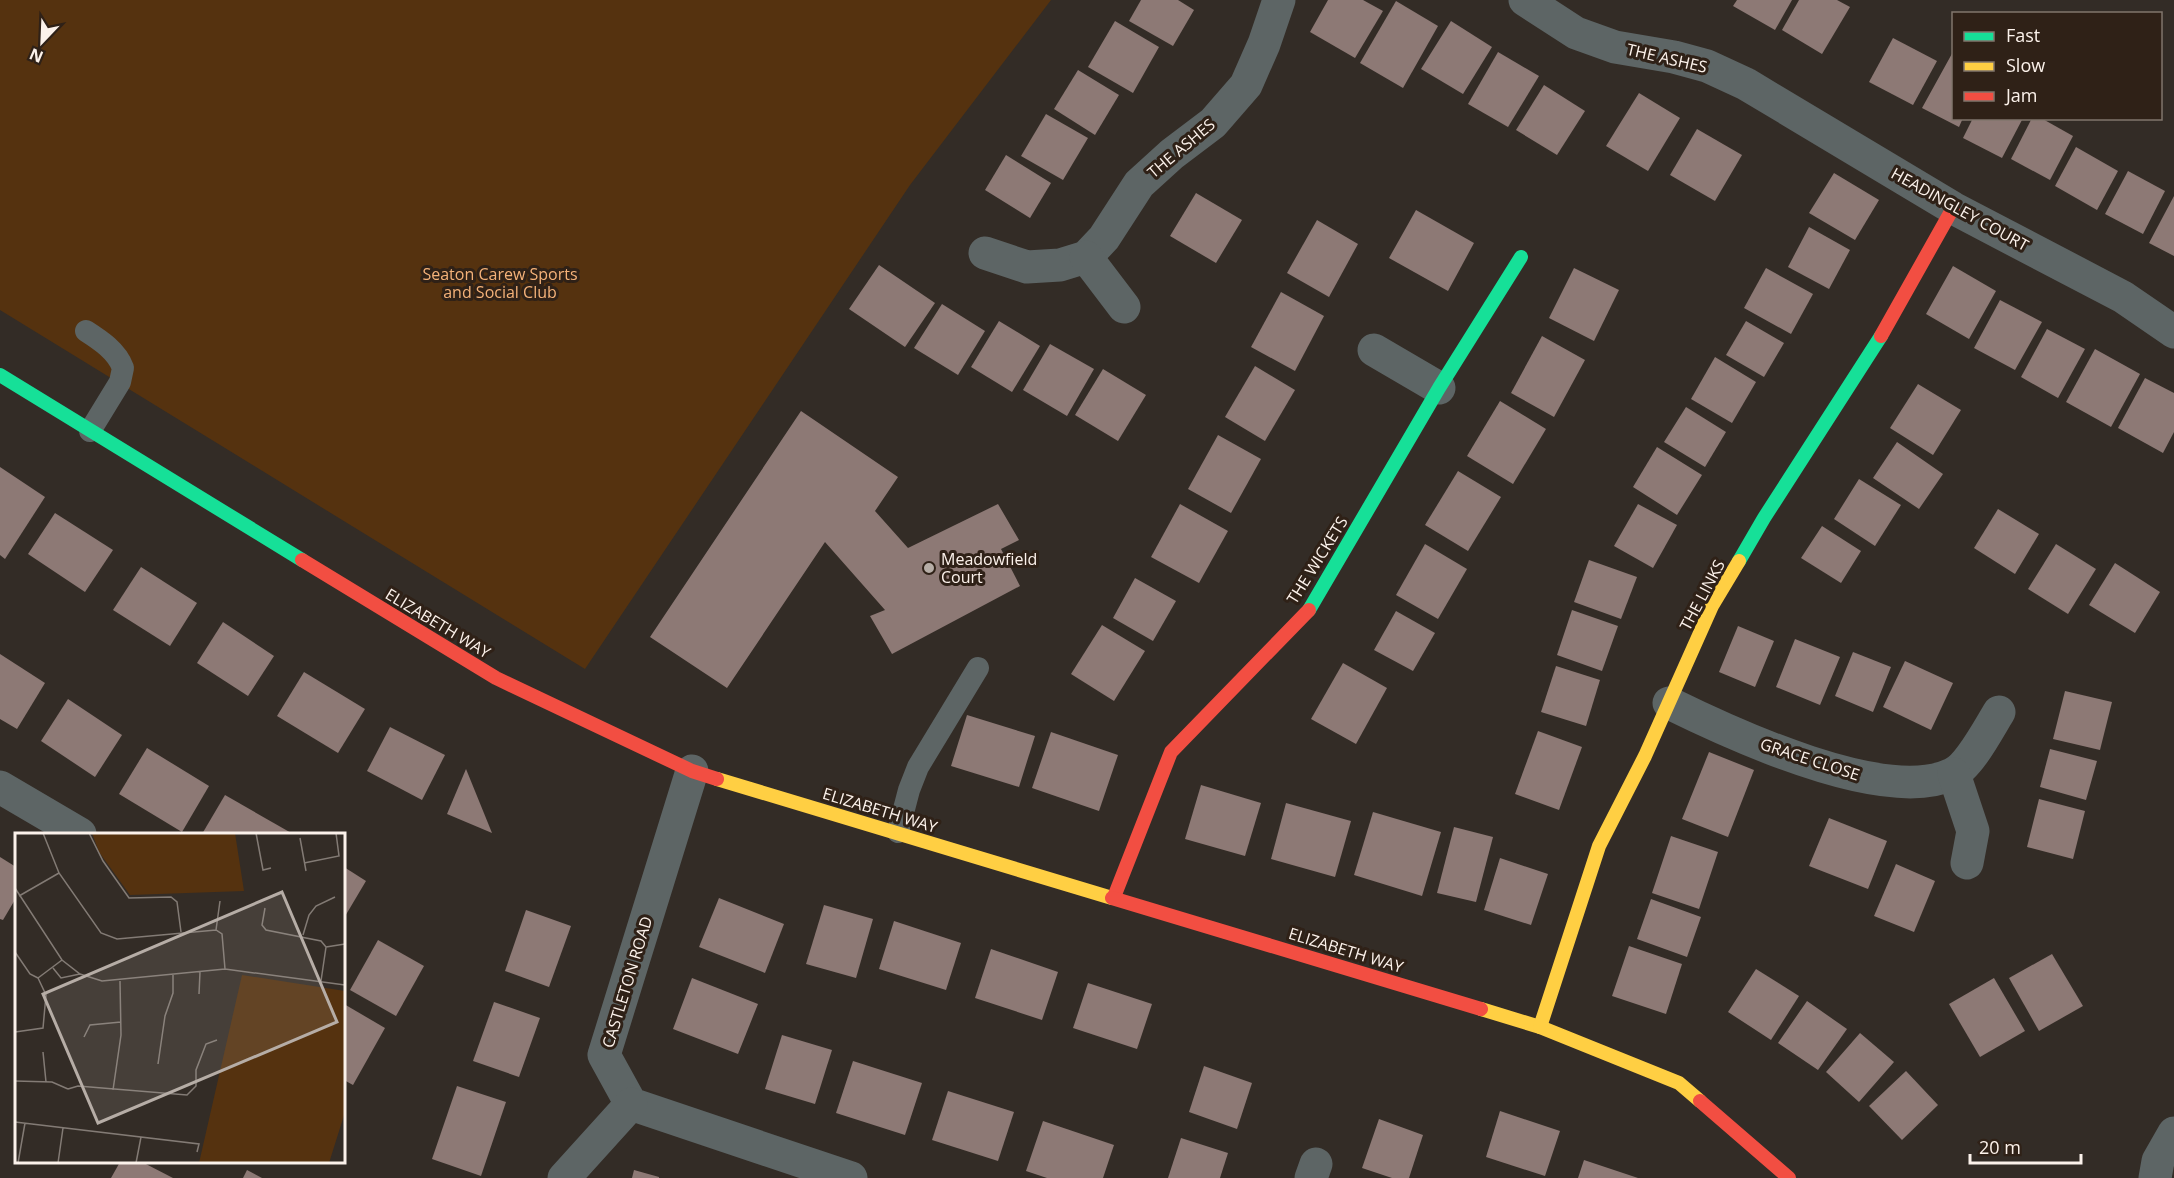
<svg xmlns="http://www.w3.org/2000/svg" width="2174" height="1178" font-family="'Open Sans',sans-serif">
	<rect width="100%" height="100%" fill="#332c26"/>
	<polygon fill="#55320f" points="0,0 1051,0 910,185 585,669 0,310"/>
	<g fill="#8d7975">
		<polygon points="1141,0 1178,0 1194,10 1173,46 1129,21"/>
		<polygon points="1328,0 1363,0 1383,11 1355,58 1310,32"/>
		<polygon points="1737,0 1792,0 1775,30 1733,6"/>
		<polygon points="1799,0 1837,0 1850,7 1822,54 1782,30"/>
		<polygon points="1396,1 1438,26 1403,88 1360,63"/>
		<polygon points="1115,21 1159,47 1133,93 1088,67"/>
		<polygon points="1451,21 1492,47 1463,94 1421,69"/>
		<polygon points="1893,38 1937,61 1913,105 1869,82"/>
		<polygon points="1954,50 1954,118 1963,118 1959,127 1922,108"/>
		<polygon points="1498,52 1539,76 1508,127 1468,104"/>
		<polygon points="1078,70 1119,95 1095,135 1054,109"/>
		<polygon points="1544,85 1585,111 1557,155 1516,130"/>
		<polygon points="1639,93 1680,118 1648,171 1606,146"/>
		<polygon points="1046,114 1088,138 1063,180 1021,156"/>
		<polygon points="1973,118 2023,118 2002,158 1963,138"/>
		<polygon points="2032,118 2041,118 2073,136 2050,180 2011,159"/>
		<polygon points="1697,129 1742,155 1715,201 1670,175"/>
		<polygon points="2076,147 2118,171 2097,210 2055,186"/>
		<polygon points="1006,155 1051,183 1030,218 985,190"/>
		<polygon points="2128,171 2165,191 2143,234 2105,214"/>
		<polygon points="1834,173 1879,200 1855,240 1809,213"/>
		<polygon points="1196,193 1242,220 1216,263 1170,236"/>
		<polygon points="2174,196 2174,256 2149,243"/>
		<polygon points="1416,210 1474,243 1448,291 1389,258"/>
		<polygon points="1317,220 1358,244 1329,297 1287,273"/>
		<polygon points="1809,227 1850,250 1829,289 1788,267"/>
		<polygon points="879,265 935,303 905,347 849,309"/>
		<polygon points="1953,266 1996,291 1969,339 1926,314"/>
		<polygon points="1574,268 1619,290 1594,341 1549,318"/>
		<polygon points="1766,268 1813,294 1791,334 1744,308"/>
		<polygon points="1281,292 1324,316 1295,371 1251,347"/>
		<polygon points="2000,300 2042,322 2015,370 1974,348"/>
		<polygon points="942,304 985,331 958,375 914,348"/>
		<polygon points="999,321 1040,346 1012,392 971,367"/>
		<polygon points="1746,321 1784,343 1764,377 1726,355"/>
		<polygon points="2047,329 2085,349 2058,398 2021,377"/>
		<polygon points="1542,336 1585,360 1554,417 1511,393"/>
		<polygon points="1050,344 1094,369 1067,416 1023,390"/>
		<polygon points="2095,349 2140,374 2111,427 2066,402"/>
		<polygon points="1715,357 1756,382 1732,423 1691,399"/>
		<polygon points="1255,366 1295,390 1265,441 1225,417"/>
		<polygon points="1103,369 1146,395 1118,441 1075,415"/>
		<polygon points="2145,378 2174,393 2174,432 2163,453 2118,428"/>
		<polygon points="1918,384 1961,410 1933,455 1890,428"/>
		<polygon points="1500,401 1546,429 1513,484 1467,456"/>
		<polygon points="1686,407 1726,432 1705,467 1664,442"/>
		<polygon points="801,411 898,477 875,511 908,548 998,504 1019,540 1001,549 1020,586 892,654 870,616 885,610 825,542 727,688 650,637"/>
		<polygon points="1218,435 1261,459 1231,513 1188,489"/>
		<polygon points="1897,442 1943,474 1919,509 1873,478"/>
		<polygon points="1657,447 1702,475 1677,515 1633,487"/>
		<polygon points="0,467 45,497 5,559 0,555"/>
		<polygon points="1458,471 1501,497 1468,551 1425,525"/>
		<polygon points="1859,479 1901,505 1875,546 1834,519"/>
		<polygon points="1180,504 1228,531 1199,583 1151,557"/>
		<polygon points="1638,504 1677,525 1653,568 1614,546"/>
		<polygon points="1998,509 2039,534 2015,574 1974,548"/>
		<polygon points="55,513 113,550 85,592 28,554"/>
		<polygon points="1822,526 1861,551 1841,583 1801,558"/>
		<polygon points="1425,544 1467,569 1438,619 1396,595"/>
		<polygon points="2056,544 2096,569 2068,614 2028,589"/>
		<polygon points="1589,560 1637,577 1621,619 1574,602"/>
		<polygon points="2115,563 2160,592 2135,633 2089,605"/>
		<polygon points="141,567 197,603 170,646 113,610"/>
		<polygon points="1135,578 1176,601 1153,641 1113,618"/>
		<polygon points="1572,610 1618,626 1602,671 1557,655"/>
		<polygon points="1396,611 1435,633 1413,671 1374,650"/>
		<polygon points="223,622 274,656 248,696 197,663"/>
		<polygon points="1102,625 1145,651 1114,701 1071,674"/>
		<polygon points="1738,626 1774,641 1755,687 1719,672"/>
		<polygon points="1795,639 1840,657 1820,705 1776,687"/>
		<polygon points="1853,652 1891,667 1873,712 1835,696"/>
		<polygon points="0,654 45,683 17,729 0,719"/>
		<polygon points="1905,661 1953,683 1931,730 1883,707"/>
		<polygon points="1343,663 1387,688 1356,744 1311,719"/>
		<polygon points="1556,666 1600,680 1586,726 1541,712"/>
		<polygon points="304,672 365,709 338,753 277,716"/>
		<polygon points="2065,691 2112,702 2100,750 2053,739"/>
		<polygon points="68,699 122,735 95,777 41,741"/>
		<polygon points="967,715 1035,736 1019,787 951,766"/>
		<polygon points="390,727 445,755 422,800 367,771"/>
		<polygon points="1538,731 1582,747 1559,810 1515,794"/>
		<polygon points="1051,732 1118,755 1099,811 1032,788"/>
		<polygon points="147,748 209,786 182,832 119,794"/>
		<polygon points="2050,749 2097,761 2086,800 2040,787"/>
		<polygon points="1709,752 1754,770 1728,837 1682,819"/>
		<polygon points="466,769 492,833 447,814"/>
		<polygon points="1201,785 1261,803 1245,856 1185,839"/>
		<polygon points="225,795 293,834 202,834"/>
		<polygon points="2039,799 2085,811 2073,859 2027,847"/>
		<polygon points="1286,803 1351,821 1335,877 1271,859"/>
		<polygon points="1373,812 1441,832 1422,896 1354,875"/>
		<polygon points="1829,818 1887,841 1868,889 1809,866"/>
		<polygon points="1454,827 1493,837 1476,902 1437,893"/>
		<polygon points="1671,836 1718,852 1699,909 1652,893"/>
		<polygon points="0,857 16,867 16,898 3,920 0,919"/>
		<polygon points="1500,858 1548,874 1531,925 1484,910"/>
		<polygon points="1896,864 1935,881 1914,932 1874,916"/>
		<polygon points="344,867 366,881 344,918"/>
		<polygon points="719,898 784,924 765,973 699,947"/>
		<polygon points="1651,899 1701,917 1687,957 1637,939"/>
		<polygon points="824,905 873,919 856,978 806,964"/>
		<polygon points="526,910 571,926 549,987 505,971"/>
		<polygon points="894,921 961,943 946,990 879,969"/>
		<polygon points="378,940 424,966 396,1016 350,990"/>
		<polygon points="1629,946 1682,964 1666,1014 1612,996"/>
		<polygon points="991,949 1058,972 1042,1020 975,998"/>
		<polygon points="2052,954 2083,1006 2039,1031 2009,978"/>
		<polygon points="1756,969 1799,996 1771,1040 1728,1012"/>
		<polygon points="692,978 758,1004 738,1054 673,1029"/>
		<polygon points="1994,978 2025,1031 1980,1057 1949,1004"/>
		<polygon points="1088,983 1152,1004 1137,1049 1073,1028"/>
		<polygon points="1807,1001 1847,1029 1818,1070 1778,1043"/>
		<polygon points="494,1002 540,1018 519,1077 473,1061"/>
		<polygon points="344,1004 385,1028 353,1085 344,1080"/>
		<polygon points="1860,1033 1894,1062 1859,1102 1826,1072"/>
		<polygon points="782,1035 832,1050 815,1104 765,1089"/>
		<polygon points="853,1061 922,1083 905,1135 836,1113"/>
		<polygon points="1204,1066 1252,1083 1237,1129 1189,1112"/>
		<polygon points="1906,1071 1938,1105 1902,1140 1869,1106"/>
		<polygon points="457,1086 506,1102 481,1176 432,1159"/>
		<polygon points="948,1091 1014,1112 998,1161 932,1140"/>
		<polygon points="1500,1111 1560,1131 1545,1176 1486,1157"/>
		<polygon points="1379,1119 1423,1135 1409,1178 1392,1178 1362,1168"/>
		<polygon points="1043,1121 1114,1145 1103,1178 1047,1178 1026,1171"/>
		<polygon points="1181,1138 1228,1153 1220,1178 1168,1178"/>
		<polygon points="1584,1160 1638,1178 1578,1178"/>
		<polygon points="120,1162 142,1162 173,1178 111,1178"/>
		<polygon points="247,1170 262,1178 243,1178"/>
		<polygon points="634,1170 659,1177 659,1178 632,1178"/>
	</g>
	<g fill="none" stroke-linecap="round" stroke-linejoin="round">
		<g stroke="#5d6565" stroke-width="22">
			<path d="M86 331C100 340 117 351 123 368L120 382 90 431"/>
			<polyline points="898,832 909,790 918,767 978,668"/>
		</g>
		<g stroke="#5d6565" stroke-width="33">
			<polyline points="1525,0 1576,33 1615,47 1674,57 1707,66 1746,84 1953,208 2123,297 2174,332"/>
			<polyline points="985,253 1027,267 1060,265 1086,257 1104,238 1139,184 1172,154 1213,123 1246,85 1264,44 1279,0"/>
			<polyline points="1086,257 1124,307"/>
			<polyline points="1374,350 1439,388"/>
			<path d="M1669 703C1732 734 1886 806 1952 774 1969 767 1989 728 1999 712"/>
			<polyline points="692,771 604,1055 631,1104 851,1178"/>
			<polyline points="1954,774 1973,831 1967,863"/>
			<polyline points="0,787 80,834"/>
			<polyline points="564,1178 631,1104"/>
			<polyline points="1311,1178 1316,1164"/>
			<polyline points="2155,1178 2158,1161 2174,1133"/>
		</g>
		<g stroke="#16e098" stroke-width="14">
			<polyline points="0,375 302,560"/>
			<polyline points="1739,561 1764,518 1881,336"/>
			<polyline points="1309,610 1439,388 1521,257"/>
		</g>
		<g stroke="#ffcf43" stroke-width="14">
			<polyline points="717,779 1112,898"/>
			<polyline points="1481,1009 1540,1027 1679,1083 1700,1101"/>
			<polyline points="1540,1027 1599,846 1645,756 1712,606 1739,561"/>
		</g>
		<g stroke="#f24e42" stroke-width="14">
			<polyline points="1881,336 1953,208"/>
			<polyline points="302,560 496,678 692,771 717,779"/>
			<polyline points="1114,897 1171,752 1309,610"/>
			<polyline points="1112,898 1481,1009"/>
			<polyline points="1700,1101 1789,1178"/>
		</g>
	</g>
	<circle fill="#b6ada6" stroke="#2f2117" stroke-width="2" cx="929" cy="568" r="6"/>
	<g text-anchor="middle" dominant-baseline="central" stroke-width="6" stroke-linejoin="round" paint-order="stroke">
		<g font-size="16" fill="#fcf2eb" stroke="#2f2117">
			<text transform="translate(1667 58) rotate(13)">THE ASHES</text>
			<text transform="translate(1181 148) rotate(-40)">THE ASHES</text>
			<text transform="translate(1960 209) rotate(29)">HEADINGLEY COURT</text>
			<text transform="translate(1317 560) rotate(-58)">THE WICKETS</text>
			<text transform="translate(1702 595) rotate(-62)">THE LINKS</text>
			<text transform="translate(438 623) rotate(31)">ELIZABETH WAY</text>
			<text transform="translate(1810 759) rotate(18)">GRACE CLOSE</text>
			<text transform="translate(880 810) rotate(17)">ELIZABETH WAY</text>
			<text transform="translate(1346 950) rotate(17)">ELIZABETH WAY</text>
			<text transform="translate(627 982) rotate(-73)">CASTLETON ROAD</text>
		</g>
		<g font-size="16" fill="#f5b279" stroke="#2f2117">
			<text x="500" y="274">Seaton Carew Sports<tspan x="500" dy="18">and Social Club</tspan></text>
		</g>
		<g font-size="16" fill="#fcf2eb" stroke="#2f2117" text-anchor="start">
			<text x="941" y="559">Meadowfield<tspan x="941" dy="18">Court</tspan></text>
		</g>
	</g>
	<g transform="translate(15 833)">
		<rect width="330" height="330" fill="#332c26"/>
		<path d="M77 0H220L229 58 115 62 84 19ZM227 142 330 158V279L314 330H184Z" fill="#55320f"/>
		<path fill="none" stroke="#837b75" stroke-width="1.5" d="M28 0 44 40 86 100 102 106 201 97 207 101 210 136M74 0 88 28 114 65 156 64 162 69 166 99M241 0 248 37 256 35M285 5 291 38M289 30 324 23 321 0M0 55 47 127 65 141 87 148 210 136 330 152M4 63 44 40M250 75 247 92 251 97 306 108 311 114 306 148M201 97 205 68M288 102 294 82 301 73 320 64M311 114 330 111M0 119 15 141 23 145M38 135 46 145 65 141M23 145 47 127M184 161 185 139M0 199 28 195 31 162 23 145M69 204 75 192 106 189M28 219 31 249M143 231 150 183 158 160V142M0 248 37 249 53 256M53 256 63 253 172 262 181 253V237L191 211 202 207M98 257 106 202 105 148M0 289 184 311 182 319M3 330 10 290M43 330 48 295M121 330 126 304"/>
		<path fill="#b6ada6" fill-opacity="0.15" stroke="#b6ada6" stroke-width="3" d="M267 59 322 189 83 290 28 161Z"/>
		<rect width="330" height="330" fill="none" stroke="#fcf2eb" stroke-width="3"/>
	</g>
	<rect x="1952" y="12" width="210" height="108" fill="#2f2117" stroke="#81756c" stroke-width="1.5"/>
	<rect x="1964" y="32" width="30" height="9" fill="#16e098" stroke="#81756c" stroke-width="1.5"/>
	<text x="2006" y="42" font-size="18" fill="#fcf2eb">Fast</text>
	<rect x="1964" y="62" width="30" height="9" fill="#ffcf43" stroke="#81756c" stroke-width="1.5"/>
	<text x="2006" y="72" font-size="18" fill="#fcf2eb">Slow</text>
	<rect x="1964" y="92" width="30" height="9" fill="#f24e42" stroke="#81756c" stroke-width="1.5"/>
	<text x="2006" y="102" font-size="18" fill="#fcf2eb">Jam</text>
	<g transform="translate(42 42) rotate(203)" stroke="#2f2117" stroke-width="4.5" paint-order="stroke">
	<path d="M0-4.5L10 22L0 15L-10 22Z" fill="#fcf2eb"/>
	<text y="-9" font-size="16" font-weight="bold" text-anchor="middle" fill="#fcf2eb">N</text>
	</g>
	<path d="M1970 1154v9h111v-9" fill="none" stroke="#fcf2eb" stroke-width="3"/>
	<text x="1979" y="1154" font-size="18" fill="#fcf2eb" stroke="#2f2117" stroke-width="4.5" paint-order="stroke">20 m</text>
</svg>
